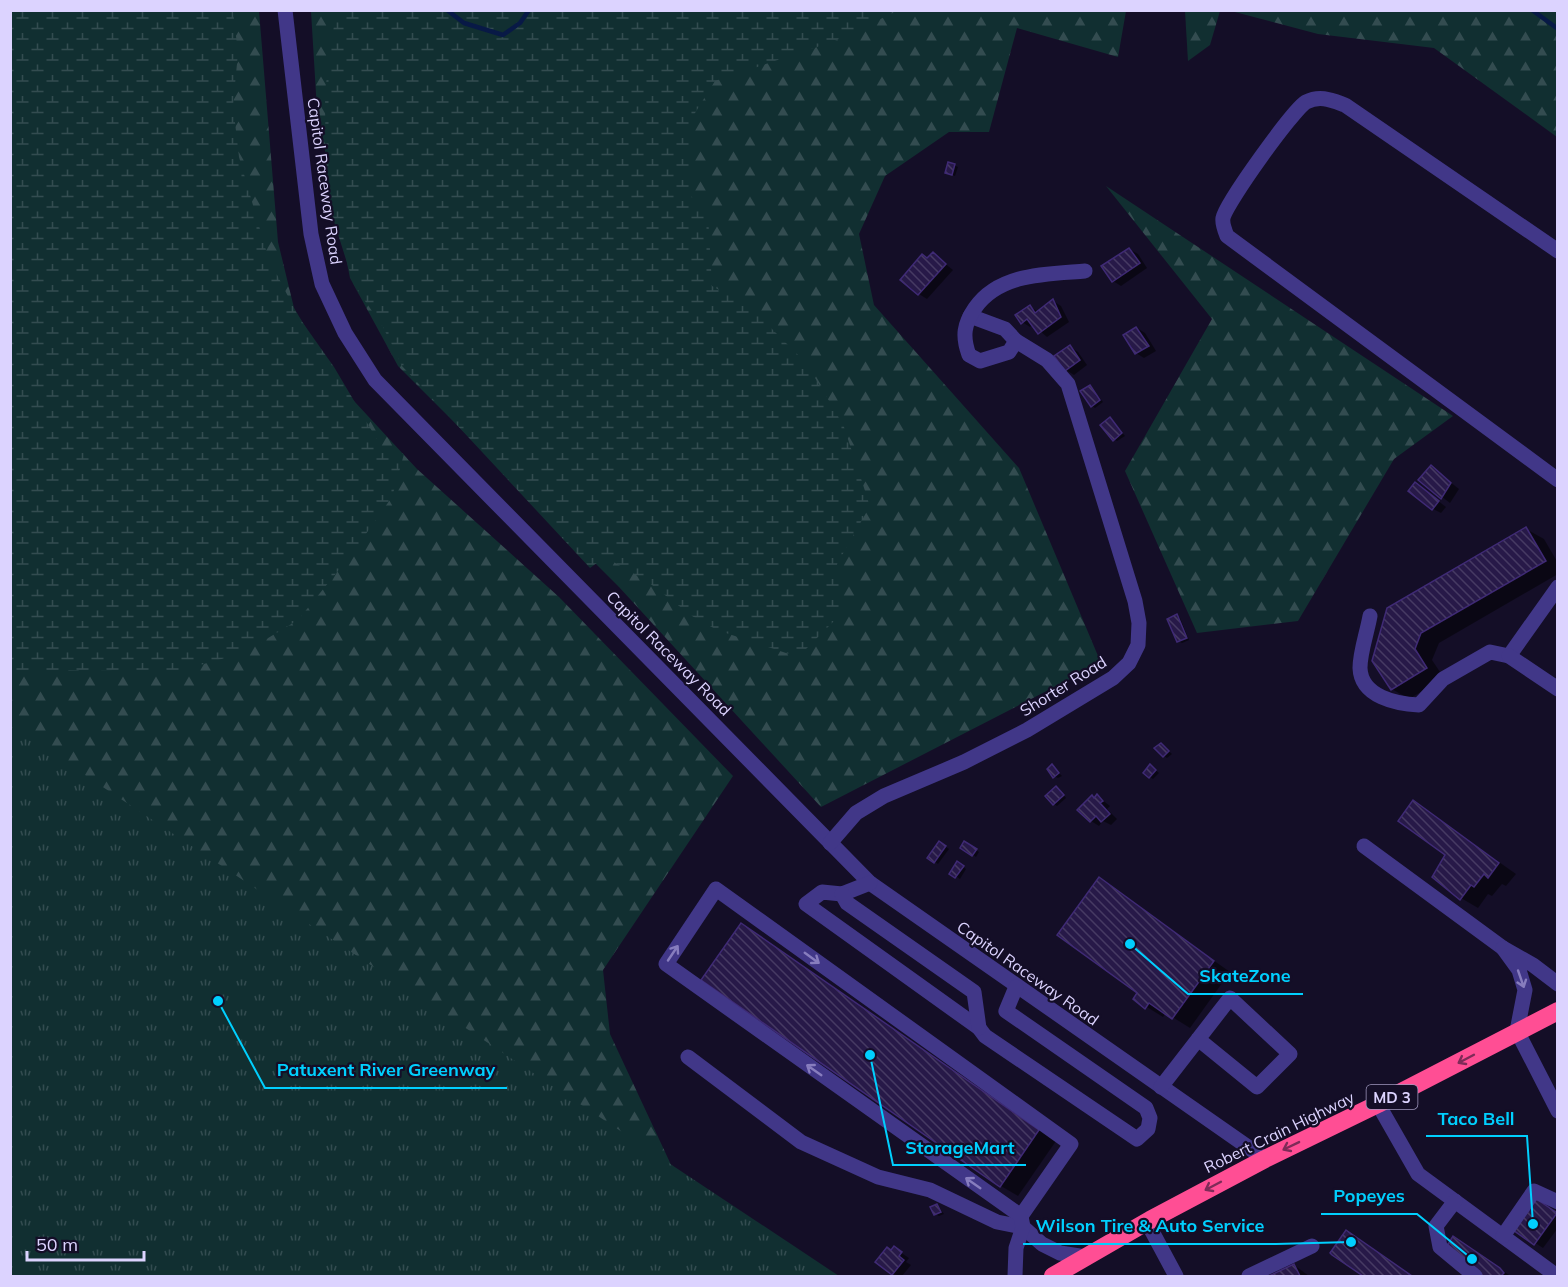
<svg xmlns="http://www.w3.org/2000/svg" width="1568" height="1287" font-family="Mulish,sans-serif">
	<defs>
		<pattern id="forest-firs" width="22" height="20" patternUnits="userSpaceOnUse" patternTransform="scale(1.5)"><rect width="22" height="20" fill="#112f31"/><path d="M5 1l3.5 6h-7zM16 11l3.5 6h-7z" fill="#334c50"/></pattern>
		<pattern id="wetland-marsh" width="20" height="14" patternUnits="userSpaceOnUse" patternTransform="scale(1.5)"><rect width="20" height="14" fill="#112f31"/><path d="M1 5h8M5 5V1M11 12h8M15 12V8" fill="none" stroke="#334c50"/></pattern>
		<pattern id="park-tufts" width="24" height="20" patternUnits="userSpaceOnUse" patternTransform="scale(1.5)"><rect width="24" height="20" fill="#112f31"/><path d="M3 7l-1-3M5 7V3M7 7l1-3M15 17l-1-3M17 17v-4M19 17l1-3" fill="none" stroke="#334c50"/></pattern>
		<pattern id="building-back-hatch" width="6" height="6" patternUnits="userSpaceOnUse" patternTransform="scale(1.5)"><rect width="6" height="6" fill="#271948"/><path d="M-1 5l2 2M0 0l6 6M5-1l2 2" fill="none" stroke="#463a63"/></pattern>
	</defs>
	<rect width="100%" height="100%" fill="#140e27"/>
	<g fill="url(#forest-firs)">
		<polygon points="10,11 259,11 278,242 294,308 342,388 417,469 559,597 733,776 603,970 610,1034 673,1169 11,1276"/>
		<polygon points="311,11 1126,11 1118,57 1017,28 989,132 949,132 885,176 859,234 874,305 1019,468 1101,663 821,807 619,587 398,366 350,278 317,110"/>
		<polygon points="1185,11 1220,11 1210,45 1188,61"/>
		<polygon points="1231,11 1557,11 1557,137 1434,48 1318,34"/>
		<polygon points="1106,186 1453,416 1394,459 1298,621 1197,633 1125,471 1212,319"/>
	</g>
	<g fill="url(#wetland-marsh)">
		<polygon points="11,10 233,11 238,53 233,105 239,157 268,257 298,316 334,367 382,448 404,454 392,497 351,555 298,620 243,653 175,672 61,670 11,675"/>
		<polygon points="336,11 897,11 835,41 715,81 690,121 690,195 708,215 712,286 749,306 806,363 843,424 870,506 837,564 843,612 798,657 717,630 692,616 648,582 605,557 590,568 402,366 383,327 354,285 326,196 325,91"/>
	</g>
	<polygon fill="url(#park-tufts)" points="11,726 839,1276 11,1276"/>
	<g fill="#0007">
		<polygon points="949,163 958,167 955,176 950,174"/>
		<polygon points="1129,249 1138,254 1147,268 1121,286 1113,281"/>
		<polygon points="933,254 953,270 927,299 919,294 929,259"/>
		<polygon points="1053,301 1061,306 1069,322 1047,337 1033,325 1030,327 1022,322 1030,307 1039,312"/>
		<polygon points="1137,328 1145,333 1156,351 1144,358 1136,353"/>
		<polygon points="1070,347 1078,352 1087,365 1074,375 1066,370"/>
		<polygon points="1090,387 1103,402 1095,408 1092,406"/>
		<polygon points="1110,419 1125,436 1117,441 1114,439"/>
		<polygon points="1431,467 1459,489 1450,503 1420,480"/>
		<polygon points="1416,484 1446,507 1441,513 1433,509"/>
		<polygon points="1526,529 1544,539 1558,563 1558,574 1439,643 1432,660 1444,678 1409,699 1392,689 1374,661"/>
		<polygon points="1177,616 1180,618 1189,640 1182,643 1178,641"/>
		<polygon points="1164,747 1172,754 1167,758 1164,756"/>
		<polygon points="1052,766 1062,776 1058,778 1054,776"/>
		<polygon points="1153,768 1159,773 1153,779 1150,777"/>
		<polygon points="1060,790 1066,798 1057,806 1054,804"/>
		<polygon points="1097,796 1110,806 1107,809 1117,819 1111,825 1103,821 1099,826 1091,821"/>
		<polygon points="1414,802 1516,874 1506,886 1502,884 1492,896 1488,894 1478,908 1461,898 1447,855"/>
		<polygon points="940,843 949,849 938,864 929,858"/>
		<polygon points="965,843 979,852 976,857 962,847"/>
		<polygon points="958,863 966,869 960,879 951,873"/>
		<polygon points="1099,879 1230,972 1190,1028 1166,1013 1163,1017 1134,999 1137,992"/>
		<polygon points="758,935 1056,1141 1018,1196 1001,1186"/>
		<polygon points="937,1205 944,1214 939,1216 935,1214"/>
		<polygon points="1544,1205 1558,1214 1558,1228 1543,1248 1515,1230"/>
		<polygon points="1360,1240 1412,1276 1366,1276 1332,1253"/>
		<polygon points="1461,1243 1509,1275 1510,1276 1480,1276"/>
		<polygon points="894,1248 909,1258 906,1262 911,1265 902,1276 892,1274 891,1251"/>
		<polygon points="1294,1265 1309,1276 1272,1276"/>
	</g>
	<g fill="none" stroke-linecap="round" stroke-linejoin="round">
		<g stroke="#081946" stroke-width="4.5">
			<polyline points="447,10 464,23 503,35 520,23 529,10"/>
			<polyline points="1532,10 1558,29"/>
		</g>
	</g>
	<g fill="url(#building-back-hatch)" stroke="#3f2a75" stroke-width="1.5">
		<polygon points="948,162 955,164 952,175 945,173"/>
		<polygon points="1129,248 1140,263 1112,282 1101,266"/>
		<polygon points="933,252 946,264 918,295 900,280 922,254 927,258"/>
		<polygon points="1053,299 1061,317 1038,334 1027,319 1021,324 1015,315 1030,305 1035,313"/>
		<polygon points="1136,327 1149,346 1135,354 1123,335"/>
		<polygon points="1070,345 1080,360 1065,371 1054,356"/>
		<polygon points="1090,385 1100,400 1091,407 1080,391"/>
		<polygon points="1110,417 1122,433 1113,441 1100,425"/>
		<polygon points="1431,465 1451,483 1441,499 1418,480"/>
		<polygon points="1415,482 1439,501 1432,510 1408,491"/>
		<polygon points="1526,527 1546,561 1421,633 1415,649 1427,668 1391,690 1372,661 1387,608"/>
		<polygon points="1177,614 1187,638 1177,642 1167,619"/>
		<polygon points="1161,743 1169,751 1163,757 1154,748"/>
		<polygon points="1052,764 1059,773 1053,778 1047,769"/>
		<polygon points="1150,764 1156,770 1149,778 1143,773"/>
		<polygon points="1056,786 1064,795 1053,805 1045,796"/>
		<polygon points="1097,794 1103,801 1100,803 1110,814 1101,822 1096,816 1090,822 1077,810 1092,795 1094,798"/>
		<polygon points="1413,800 1499,863 1488,878 1484,874 1474,887 1471,885 1460,900 1432,877 1445,855 1398,821"/>
		<polygon points="939,841 946,846 934,863 927,858"/>
		<polygon points="964,841 977,849 972,856 960,848"/>
		<polygon points="957,861 964,866 955,878 949,874"/>
		<polygon points="1099,877 1214,961 1172,1019 1149,1003 1145,1009 1133,999 1137,993 1057,935"/>
		<polygon points="741,923 1039,1130 1000,1187 701,980"/>
		<polygon points="1535,1198 1557,1213 1534,1245 1513,1230"/>
		<polygon points="937,1204 941,1212 934,1215 930,1207"/>
		<polygon points="1346,1230 1412,1276 1363,1276 1332,1255 1330,1253"/>
		<polygon points="1453,1236 1500,1268 1504,1273 1501,1276 1477,1276 1445,1249"/>
		<polygon points="894,1246 902,1252 899,1256 904,1260 892,1275 875,1262 887,1247 891,1250"/>
		<polygon points="1294,1264 1300,1276 1269,1276"/>
	</g>
	<g fill="none" stroke-linecap="round" stroke-linejoin="round">
		<g stroke="#413788" stroke-width="15">
			<polyline points="285,10 311,234 322,284 345,333 375,380 870,883 1265,1159"/>
			<path d="M1558 251 1345 105C1331 100 1320 95 1306 102 1293 110 1226 203 1223 218 1222 223 1225 231 1227 236L1558 480"/>
			<polyline points="970,316 1005,329 1016,341"/>
			<path d="M1370 616C1367 633 1360 652 1360 668 1361 697 1397 704 1419 705L1443 679 1490 652 1509 656 1558 587"/>
			<polyline points="1509,656 1558,689"/>
			<path d="M830 843 856 813 884 796 964 762 1027 730 1113 678 1129 663 1138 645 1139 623 1135 601 1068 384 1047 360 1016 341 1009 352 980 361 969 355C962 336 964 324 975 308 999 273 1047 274 1085 271"/>
			<polyline points="1364,846 1503,948"/>
			<polyline points="870,883 842,894 822,892 806,904 979,1028 985,1036 1137,1139 1148,1129 1150,1118 1146,1108 1006,1011 1016,987"/>
			<polyline points="842,894 847,903 974,992 979,1028"/>
			<polyline points="1558,984 1533,965 1503,948 1519,970 1525,990 1517,1031 1558,1111"/>
			<polyline points="688,1057 801,1142 878,1177 930,1190 997,1222 1023,1227 1042,1244 1060,1253 1086,1257"/>
			<polyline points="1161,1087 1230,998 1290,1054 1257,1087 1198,1039"/>
			<polyline points="1378,1104 1418,1174 1557,1276"/>
			<polyline points="1455,1201 1436,1226 1440,1247 1475,1276"/>
			<polyline points="1147,1222 1176,1276"/>
			<polyline points="1503,1236 1534,1191 1558,1202"/>
			<polyline points="1015,1276 1016,1248 1023,1227 1021,1216 1071,1144 716,889 666,964 1021,1216"/>
			<polyline points="1249,1276 1312,1246"/>
		</g>
		<polyline stroke="#ff4e94" stroke-width="18" points="1053,1276 1150,1220 1265,1159 1378,1104 1558,1011"/>
	</g>
	<defs><path id="oneway-shaft" d="M-6 0H5M1.5-3L5.5 0L1.5 3" fill="none" stroke-width="1.6" stroke-linecap="round" stroke-linejoin="round" transform="scale(1.5)"/></defs>
	<g stroke="#877dbe">
		<use href="#oneway-shaft" transform="translate(673 953) rotate(-56)"/>
		<use href="#oneway-shaft" transform="translate(812 958) rotate(36)"/>
		<use href="#oneway-shaft" transform="translate(1521 979) rotate(71)"/>
		<use href="#oneway-shaft" transform="translate(814 1070) rotate(-145)"/>
		<use href="#oneway-shaft" transform="translate(973 1183) rotate(-145)"/>
	</g>
	<g stroke="#7e2b58">
		<use href="#oneway-shaft" transform="translate(1466 1059) rotate(152)"/>
		<use href="#oneway-shaft" transform="translate(1291 1146) rotate(154)"/>
		<use href="#oneway-shaft" transform="translate(1213 1186) rotate(152)"/>
	</g>
	<g text-anchor="middle" dominant-baseline="central" stroke-width="4.5" stroke-linejoin="round" paint-order="stroke">
		<rect fill="#140e27" stroke="#a098be" stroke-width="1.5" x="1366.5" y="1085" width="51" height="24" rx="4.5"/>
		<g font-size="15" font-weight="bold" fill="#dcd3ff">
			<text x="1392" y="1097">MD 3</text>
		</g>
		<g font-size="16" fill="#dcd3ff" stroke="#140e27">
			<text transform="translate(325 181) rotate(82)">Capitol Raceway Road</text>
			<text transform="translate(669 653) rotate(45)">Capitol Raceway Road</text>
			<text transform="translate(1063 686) rotate(-32)">Shorter Road</text>
			<text transform="translate(1028 973) rotate(35)">Capitol Raceway Road</text>
			<text transform="translate(1279 1132) rotate(-26)">Robert Crain Highway</text>
		</g>
	</g>
	<path fill="none" stroke="#00cffe" stroke-width="2" d="M1130 944L1188 994H1303M218 1001L265 1088H507M1533 1224L1527 1136H1426M870 1055L893 1165H1026M1472 1259L1417 1214H1321M1351 1242L1276 1244H1023"/>
	<g fill="#00cffe" stroke="#140e27" stroke-width="2">
		<circle cx="1130" cy="944" r="6"/>
		<circle cx="218" cy="1001" r="6"/>
		<circle cx="1533" cy="1224" r="6"/>
		<circle cx="870" cy="1055" r="6"/>
		<circle cx="1472" cy="1259" r="6"/>
		<circle cx="1351" cy="1242" r="6"/>
	</g>
	<g font-size="18" text-anchor="middle" font-weight="bold" fill="#00cffe" stroke="#140e27" stroke-width="4.5" stroke-linejoin="round" paint-order="stroke">
		<text x="1245" y="982">SkateZone</text>
		<text x="386" y="1076">Patuxent River Greenway</text>
		<text x="1476" y="1125">Taco Bell</text>
		<text x="960" y="1154">StorageMart</text>
		<text x="1369" y="1202">Popeyes</text>
		<text x="1150" y="1232">Wilson Tire &amp; Auto Service</text>
	</g>
	<rect width="1568" height="1287" fill="none" stroke="#dcd3ff" stroke-width="24"/>
	<path d="M27 1251v9h117v-9" fill="none" stroke="#dcd3ff" stroke-width="3"/>
	<text x="36" y="1251" font-size="18" fill="#dcd3ff" stroke="#140e27" stroke-width="4.5" paint-order="stroke">50 m</text>
</svg>
